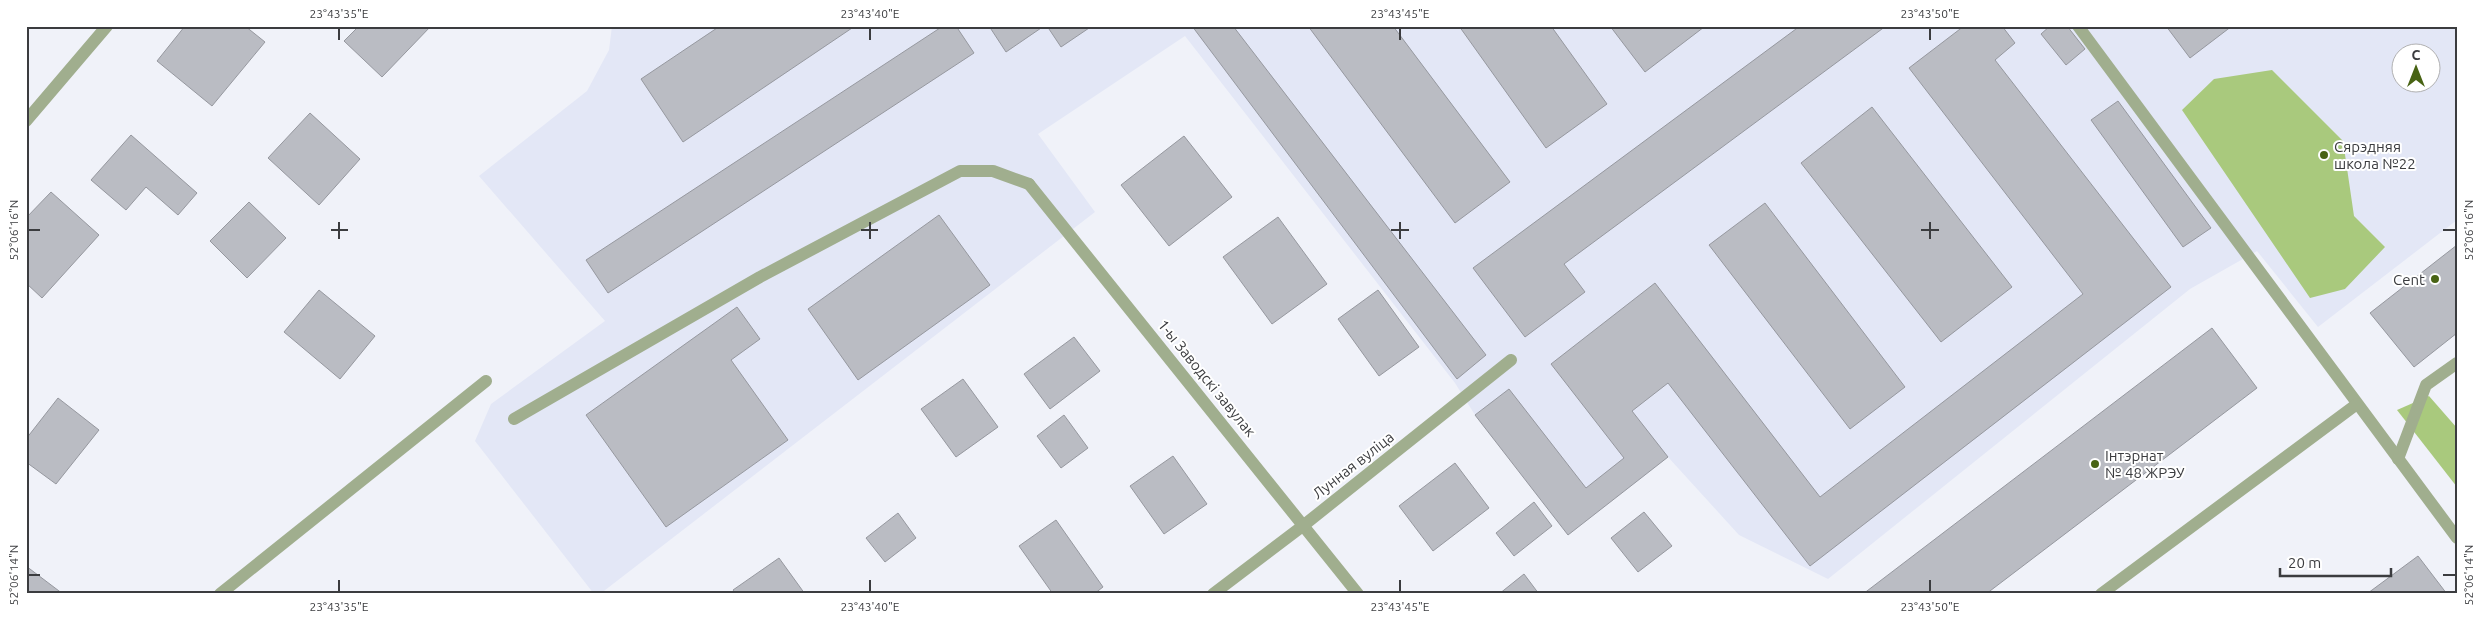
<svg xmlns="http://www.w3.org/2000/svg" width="2483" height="620" font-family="Ubuntu,sans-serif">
	<rect width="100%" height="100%" fill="#f0f2f9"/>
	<path fill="#e3e7f6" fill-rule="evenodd" d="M612 26H2457V220L2318 327 2257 251 2190 289 1828 579 1739 535 1668 457 1568 535 1475 415 1455 383 1185 36 1038 134 1095 212 600 594H594L475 441 491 404 605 321 479 176 587 91 609 50ZM2400 52H2430V82H2400Z"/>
	<g fill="#a9c97d">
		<polygon points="2272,70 2343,141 2354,216 2385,247 2345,289 2310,298 2182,110 2214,79"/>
		<polygon points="2429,396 2457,428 2457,487 2397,410"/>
	</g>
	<g fill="#babcc3" stroke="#96989f">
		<polygon points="185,26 245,26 265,42 212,106 157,61"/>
		<polygon points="359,26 431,26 382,77 344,41"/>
		<polygon points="720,26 855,26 683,142 641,79"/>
		<polygon points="943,26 956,26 974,53 608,293 586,260"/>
		<polygon points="989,26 1044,26 1006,52"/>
		<polygon points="1047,26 1092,26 1061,47"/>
		<polygon points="1192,26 1233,26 1486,355 1457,379"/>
		<polygon points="1308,26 1393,26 1510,182 1455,223"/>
		<polygon points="1459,26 1551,26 1607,104 1546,148"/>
		<polygon points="1610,26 1704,26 1704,27 1645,72"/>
		<polygon points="1800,26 1886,26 1564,264 1585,292 1525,337 1473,268"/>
		<polygon points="1964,26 2002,26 2015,43 1995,60 2171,287 1810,566 1668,383 1632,411 1668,457 1568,535 1475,415 1509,389 1586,488 1624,458 1551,364 1655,283 1820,497 2083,294 1909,68"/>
		<polygon points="2050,26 2067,26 2085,49 2066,65 2041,34"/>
		<polygon points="2166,26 2232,26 2190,58"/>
		<polygon points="2118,101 2211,228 2183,247 2091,120"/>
		<polygon points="1872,107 2012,287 1941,342 1801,163"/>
		<polygon points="310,113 360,159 319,205 268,158"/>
		<polygon points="131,135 197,193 178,215 146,187 126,210 91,180"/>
		<polygon points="1184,136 1232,197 1169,246 1121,185"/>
		<polygon points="51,192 99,235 42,298 26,283 26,218"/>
		<polygon points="249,202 286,238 247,278 210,241"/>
		<polygon points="1765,203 1905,387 1850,429 1709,245"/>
		<polygon points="939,215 990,285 858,380 808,309"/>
		<polygon points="1278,217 1327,284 1272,324 1223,257"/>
		<polygon points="2457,245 2457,333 2414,367 2370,313"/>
		<polygon points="319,290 375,336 340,379 284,332"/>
		<polygon points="1378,290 1419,347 1379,376 1338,319"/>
		<polygon points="737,307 760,339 731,360 788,440 666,527 586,415"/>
		<polygon points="2212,328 2257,388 1986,594 1863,594"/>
		<polygon points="1074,337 1100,371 1050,409 1024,374"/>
		<polygon points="963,379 998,427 956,457 921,409"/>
		<polygon points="58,398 99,430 56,484 26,462 26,439"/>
		<polygon points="1064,415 1088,448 1061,468 1037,436"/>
		<polygon points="1173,456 1207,504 1164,534 1130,486"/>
		<polygon points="1455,463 1489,508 1433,551 1399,506"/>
		<polygon points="1534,502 1552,526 1514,556 1496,533"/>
		<polygon points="1644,512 1672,546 1638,572 1611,538"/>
		<polygon points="898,513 916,538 885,562 866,538"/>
		<polygon points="1056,520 1103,587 1094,594 1053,594 1019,546"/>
		<polygon points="2418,556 2447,594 2368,593"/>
		<polygon points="779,558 805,594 736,594 733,590"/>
		<polygon points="26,566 63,594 26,594"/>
		<polygon points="1524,574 1539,594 1499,594"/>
	</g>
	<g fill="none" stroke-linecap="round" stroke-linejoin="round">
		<g stroke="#a0ae8e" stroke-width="12">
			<polyline points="2078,26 2457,538"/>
			<polyline points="514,419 760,277 960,171 993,171 1029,184"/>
			<polyline points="2398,459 2426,385 2457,363"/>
			<polyline points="220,594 486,381"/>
			<polyline points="2101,594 2357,404"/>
		</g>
		<g stroke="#a0ae8e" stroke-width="12">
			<polyline points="26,121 107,26"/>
			<polyline points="1029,184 1358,594"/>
			<polyline points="1213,594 1304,525 1511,360"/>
		</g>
	</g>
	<path fill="none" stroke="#3b3c3f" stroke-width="2" d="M339 28V40M870 28V40M1400 28V40M1930 28V40M339 222V239M870 222V239M1400 222V239M1930 222V239M28 230H40M331 230H348M861 230H878M1391 230H1409M1921 230H1939M2443 230H2456M28 575H40M2443 575H2456M339 580V592M870 580V592M1400 580V592M1930 580V592"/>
	<g fill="#486314" stroke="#fff" stroke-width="2">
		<circle cx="2324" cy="155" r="5"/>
		<circle cx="2435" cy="279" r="5"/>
		<circle cx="2095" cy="464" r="5"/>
	</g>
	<g text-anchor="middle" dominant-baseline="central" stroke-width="4" stroke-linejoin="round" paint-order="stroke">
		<g font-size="15" fill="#3b3c3f" stroke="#fff" text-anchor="start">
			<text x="2334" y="146">Сярэдняя<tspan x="2334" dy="17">школа №22</tspan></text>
			<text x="2425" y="279" text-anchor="end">Cent</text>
			<text x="2105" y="455">Інтэрнат<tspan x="2105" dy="17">№ 48 ЖРЭУ</tspan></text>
		</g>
		<g font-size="15" fill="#3b3c3f" stroke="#fff">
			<text transform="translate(1207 378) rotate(51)">1-ы Заводскі завулак</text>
			<text transform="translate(1353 465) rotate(-38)">Лунная вуліца</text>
		</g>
	</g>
	<rect width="2483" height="620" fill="none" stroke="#ffffff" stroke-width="55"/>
	<g transform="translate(2416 68)"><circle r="24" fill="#ffffff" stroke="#b1b1b2"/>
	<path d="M0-4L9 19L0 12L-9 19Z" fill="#486314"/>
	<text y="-8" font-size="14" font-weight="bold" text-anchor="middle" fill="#3b3c3f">С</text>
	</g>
	<path d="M2280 568v8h111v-8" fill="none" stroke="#3b3c3f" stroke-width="2.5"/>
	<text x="2288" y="568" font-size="15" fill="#3b3c3f" stroke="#ffffff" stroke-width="4" paint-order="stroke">20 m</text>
	<rect x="28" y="28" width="2428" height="564" fill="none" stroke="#3b3c3f" stroke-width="2"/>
	<g font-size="12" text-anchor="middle" fill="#3b3c3f">
		<text x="339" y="18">23°43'35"E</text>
		<text x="870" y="18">23°43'40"E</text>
		<text x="1400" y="18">23°43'45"E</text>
		<text x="1930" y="18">23°43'50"E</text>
		<text transform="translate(14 230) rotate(-90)" y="4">52°06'16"N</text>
		<text transform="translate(2469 230) rotate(-90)" y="4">52°06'16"N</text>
		<text transform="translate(14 575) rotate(-90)" y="4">52°06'14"N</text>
		<text transform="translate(2469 575) rotate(-90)" y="4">52°06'14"N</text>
		<text x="339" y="611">23°43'35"E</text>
		<text x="870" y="611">23°43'40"E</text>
		<text x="1400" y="611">23°43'45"E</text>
		<text x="1930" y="611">23°43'50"E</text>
	</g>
</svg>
